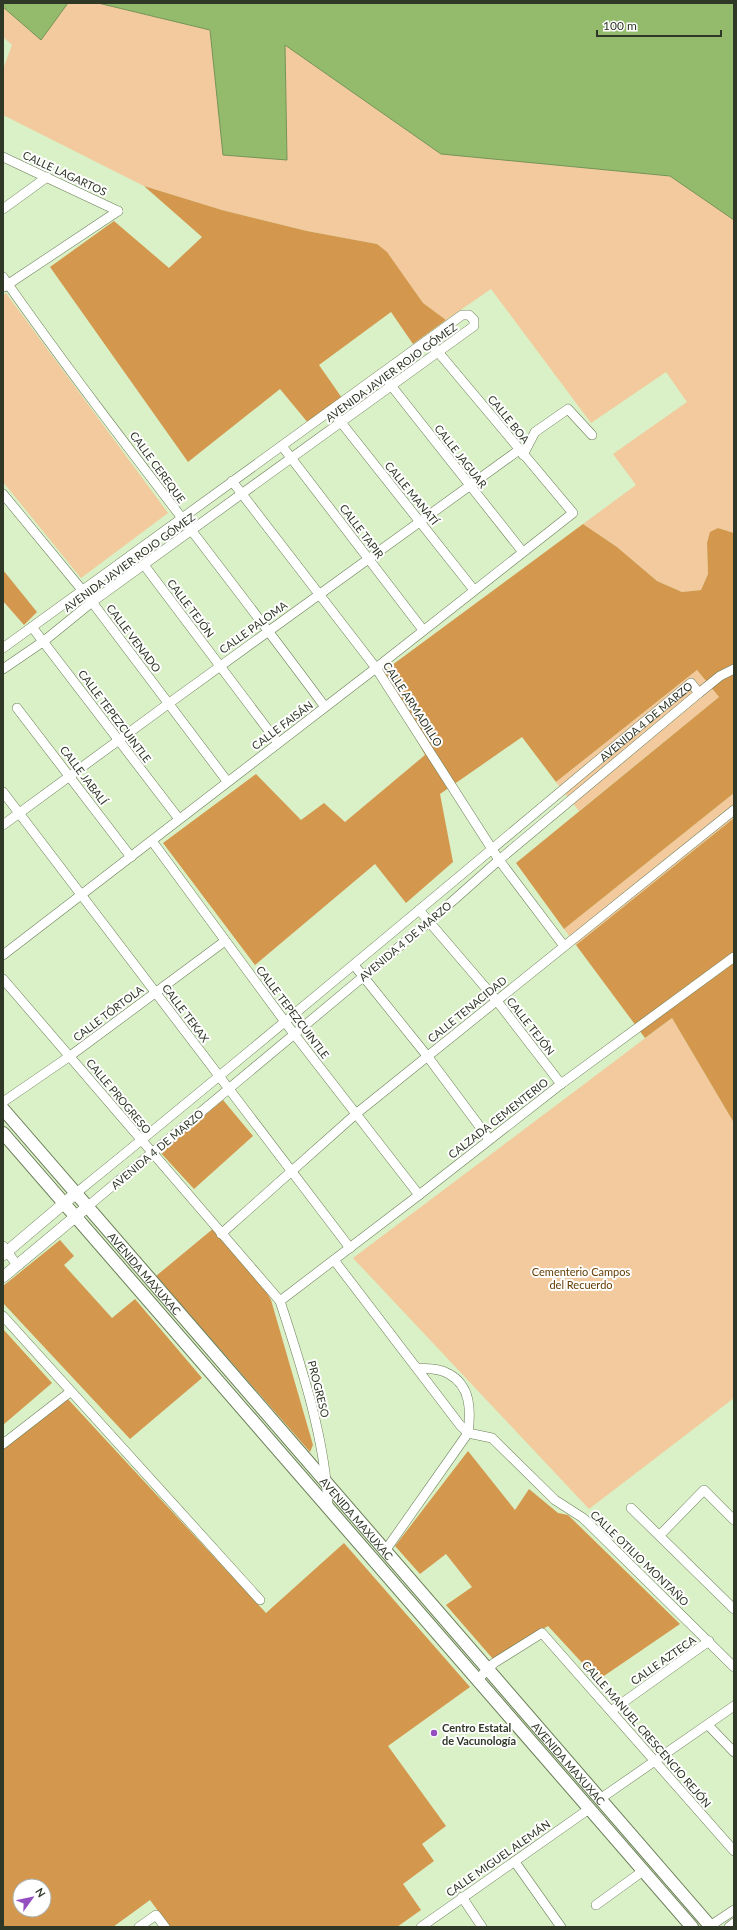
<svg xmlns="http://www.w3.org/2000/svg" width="737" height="1930" font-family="Lato,sans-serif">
	<rect width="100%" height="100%" fill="#daf0c6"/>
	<g fill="#f2ca9d">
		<polygon points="68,3 98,3 210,30 223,155 287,159 285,45 441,154 670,176 734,220 734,533 718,528 707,543 708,574 701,590 682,592 657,581 617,547 583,524 636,485 613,454 687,402 666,372 591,423 491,289 446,320 423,303 387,253 377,244 307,231 222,210 144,186 3,115 3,69 12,45 3,37 3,7 41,40"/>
		<polygon points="6,293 168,513 81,578 3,482 3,296"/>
		<polygon points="697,670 719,697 579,811 556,782"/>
		<polygon points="734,793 734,818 576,945 564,929"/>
		<polygon points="672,1018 734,1123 734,1398 589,1509 353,1258"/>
	</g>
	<g fill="#d3984e" fill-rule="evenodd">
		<polygon points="144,186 222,210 307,231 377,244 387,252 423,303 446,320 413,344 391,312 319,365 342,398 309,424 280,389 188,462 50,267 114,221 169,268 202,237"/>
		<polygon points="583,524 617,547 657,581 682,592 701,590 708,574 707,543 710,532 718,528 734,533 734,793 564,929 516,863 719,697 697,670 556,782 522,737 440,794 453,862 406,903 375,864 255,965 163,843 256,774 301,820 324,803 345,822 425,755 380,674"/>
		<polygon points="3,570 37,612 24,625 3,601"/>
		<polygon points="734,818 734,1123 672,1018 645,1038 576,945"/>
		<polygon points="223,1100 253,1136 194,1189 160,1152"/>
		<polygon points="214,1228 262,1284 271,1300 313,1445 310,1452 156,1276"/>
		<polygon points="60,1240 74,1256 64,1265 112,1318 135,1299 202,1378 130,1439 3,1303 3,1286"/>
		<polygon points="3,1329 52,1383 3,1425"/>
		<path d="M66 1397 266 1613 344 1543 470 1687 388 1746 446 1826 422 1844 434 1861 403 1884 421 1910 397 1927H170L150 1900 113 1927H3V1449ZM20 1886H44V1910H20Z"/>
		<polygon points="468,1451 515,1510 529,1489 558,1513 568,1515 680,1624 598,1680 548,1626 493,1659 446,1605 472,1587 446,1554 420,1574 395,1546"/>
	</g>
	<g fill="#94bb6c" stroke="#769357">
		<polygon points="3,3 68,3 41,40 3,7"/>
		<polygon points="98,3 734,3 734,220 670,176 441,154 285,45 287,160 223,155 210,30"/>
	</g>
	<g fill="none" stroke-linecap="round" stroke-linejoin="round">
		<g stroke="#6a7e58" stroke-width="10">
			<g id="minor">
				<polyline points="3,157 118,211"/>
				<polyline points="3,209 47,177"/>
				<path d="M3 277C106 424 219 563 325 707"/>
				<polyline points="4,287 118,211"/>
				<polyline points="382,374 522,551"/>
				<polyline points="332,411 474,590"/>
				<polyline points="282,446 423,630"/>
				<polyline points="523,455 535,432 568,409 592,435"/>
				<polyline points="232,481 376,668 499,860 564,946"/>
				<polyline points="3,494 92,602 227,781"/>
				<polyline points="144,565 278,743"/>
				<polyline points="32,627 179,819"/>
				<polyline points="3,648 462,315 469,315 474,320 474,326 92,602 44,641 3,669"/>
				<polyline points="699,693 720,676 734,669"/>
				<polyline points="17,708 131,857"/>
				<polyline points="3,792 350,1248"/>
				<polyline points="3,825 168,704 519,450"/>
				<polyline points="152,841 294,1034 419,1195"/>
				<polyline points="419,910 497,1001 561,1084"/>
				<polyline points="3,955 376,668 573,513 428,340"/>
				<polyline points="354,965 428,1057 489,1139"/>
				<path d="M3 979 280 1301C301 1365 326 1441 328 1508"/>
				<polyline points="3,1102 70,1056 225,941"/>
				<path id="s1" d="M75 1194C283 1026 486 853 691 683L699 693 499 860 430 921 87 1207"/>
				<polyline points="221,1234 357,1113 734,810"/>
				<polyline points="3,1246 17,1265"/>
				<polyline points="334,1260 460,1425 468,1433"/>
				<polyline points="280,1301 419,1195 561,1084 734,957"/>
				<polyline points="3,1316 260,1600"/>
				<polyline points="468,1433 492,1438 555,1500 583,1518 734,1667"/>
				<polyline points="3,1444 70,1392"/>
				<polyline points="631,1508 734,1609"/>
				<polyline points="660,1535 704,1490 734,1520"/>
				<path d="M385 1551 468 1433C471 1411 471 1386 449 1374 440 1368 428 1369 418 1368"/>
				<polyline points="477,1680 494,1663 542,1633 734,1851"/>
				<polyline points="611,1711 709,1641"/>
				<polyline points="708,1725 734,1752"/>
				<polyline points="600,1799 734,1706"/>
				<polyline points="515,1862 561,1927"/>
				<polyline points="462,1897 482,1927"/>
				<polyline points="596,1905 643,1871"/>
				<polyline points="710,1926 734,1910"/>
				<polyline points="139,1927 156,1915 165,1927"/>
				<polyline points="421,1927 589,1809"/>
				<polyline points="729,1927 734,1923"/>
			</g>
		</g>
		<g stroke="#6a7e58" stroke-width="12">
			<g id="tertiary">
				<polyline points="3,1255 75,1194"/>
				<polyline points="3,1277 87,1207"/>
			</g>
		</g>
		<g stroke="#6a7e58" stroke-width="14">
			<g id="secondary">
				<path id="s2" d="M3 1109 711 1927"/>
				<polyline points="3,1133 692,1927"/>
			</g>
		</g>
		<use href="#minor" stroke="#fff" stroke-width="9"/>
		<use href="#tertiary" stroke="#fff" stroke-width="11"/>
		<use href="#secondary" stroke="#fff" stroke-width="12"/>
	</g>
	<circle fill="#954ec1" stroke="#fff" stroke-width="1.5" cx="434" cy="1733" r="4"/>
	<g text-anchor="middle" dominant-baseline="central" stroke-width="4" stroke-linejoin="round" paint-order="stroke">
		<g font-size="11" fill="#2f3727" stroke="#fff">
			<text transform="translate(65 173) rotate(25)">CALLE LAGARTOS</text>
			<text transform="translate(391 372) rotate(-36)">AVENIDA JAVIER ROJO GÓMEZ</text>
			<text transform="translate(509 419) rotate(51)">CALLE BOA</text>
			<text transform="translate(461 456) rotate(52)">CALLE JAGUAR</text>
			<text transform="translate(158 467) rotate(54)">CALLE CEREQUE</text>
			<text transform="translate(412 493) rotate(51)">CALLE MANATÍ</text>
			<text transform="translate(362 531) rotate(53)">CALLE TAPIR</text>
			<text transform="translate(129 562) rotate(-36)">AVENIDA JAVIER ROJO GÓMEZ</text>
			<text transform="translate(191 608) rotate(53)">CALLE TEJÓN</text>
			<text transform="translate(253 627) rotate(-36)">CALLE PALOMA</text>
			<text transform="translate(134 638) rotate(53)">CALLE VENADO</text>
			<text transform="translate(413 704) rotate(57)">CALLE ARMADILLO</text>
			<text transform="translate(115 716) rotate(53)">CALLE TEPEZCUINTLE</text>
			<text stroke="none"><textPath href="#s1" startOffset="741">AVENIDA 4 DE MARZO</textPath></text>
			<text transform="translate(282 725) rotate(-37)">CALLE FAISÁN</text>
			<text transform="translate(84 775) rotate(53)">CALLE JABALÍ</text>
			<text transform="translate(405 941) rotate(-40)">AVENIDA 4 DE MARZO</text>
			<text transform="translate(467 1009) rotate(-39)">CALLE TENACIDAD</text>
			<text transform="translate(293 1012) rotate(53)">CALLE TEPEZCUINTLE</text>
			<text transform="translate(108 1013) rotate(-37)">CALLE TÓRTOLA</text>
			<text transform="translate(186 1013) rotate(53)">CALLE TEKAX</text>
			<text transform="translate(531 1026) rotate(52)">CALLE TEJÓN</text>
			<text transform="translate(119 1096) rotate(50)">CALLE PROGRESO</text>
			<text transform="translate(498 1118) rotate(-38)">CALZADA CEMENTERIO</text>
			<text transform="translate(157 1149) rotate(-40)">AVENIDA 4 DE MARZO</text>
			<text stroke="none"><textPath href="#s2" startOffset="217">AVENIDA MAXUXAC</textPath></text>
			<text transform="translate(319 1389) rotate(76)">PROGRESO</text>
			<text stroke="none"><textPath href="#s2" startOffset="541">AVENIDA MAXUXAC</textPath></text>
			<text transform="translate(640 1558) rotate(44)">CALLE OTILIO MONTAÑO</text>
			<text transform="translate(663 1660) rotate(-35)">CALLE AZTECA</text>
			<text transform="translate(647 1734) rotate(49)">CALLE MANUEL CRESCENCIO REJÓN</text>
			<text stroke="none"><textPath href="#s2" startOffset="865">AVENIDA MAXUXAC</textPath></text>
			<text transform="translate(498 1858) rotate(-35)">CALLE MIGUEL ALEMÁN</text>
		</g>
		<g font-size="11" fill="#633c00" stroke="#fff">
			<text x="581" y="1271">Cementerio Campos<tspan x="581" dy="13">del Recuerdo</tspan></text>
		</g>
		<g font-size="11" font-weight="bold" fill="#2f3727" stroke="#fff" text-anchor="start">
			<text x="442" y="1727">Centro Estatal<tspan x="442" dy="13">de Vacunología</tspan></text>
		</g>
	</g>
	<rect width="737" height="1930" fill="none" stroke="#2f3727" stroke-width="8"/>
	<g transform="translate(32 1898) rotate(57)"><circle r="19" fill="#ffffff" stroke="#acafa9"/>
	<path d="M0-3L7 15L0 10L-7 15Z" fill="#954ec1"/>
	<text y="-6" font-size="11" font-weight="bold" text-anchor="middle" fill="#2f3727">N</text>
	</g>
	<path d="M597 30v6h124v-6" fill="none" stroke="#2f3727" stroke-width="2"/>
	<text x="603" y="30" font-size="12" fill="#2f3727" stroke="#ffffff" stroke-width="3" paint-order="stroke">100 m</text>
</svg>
